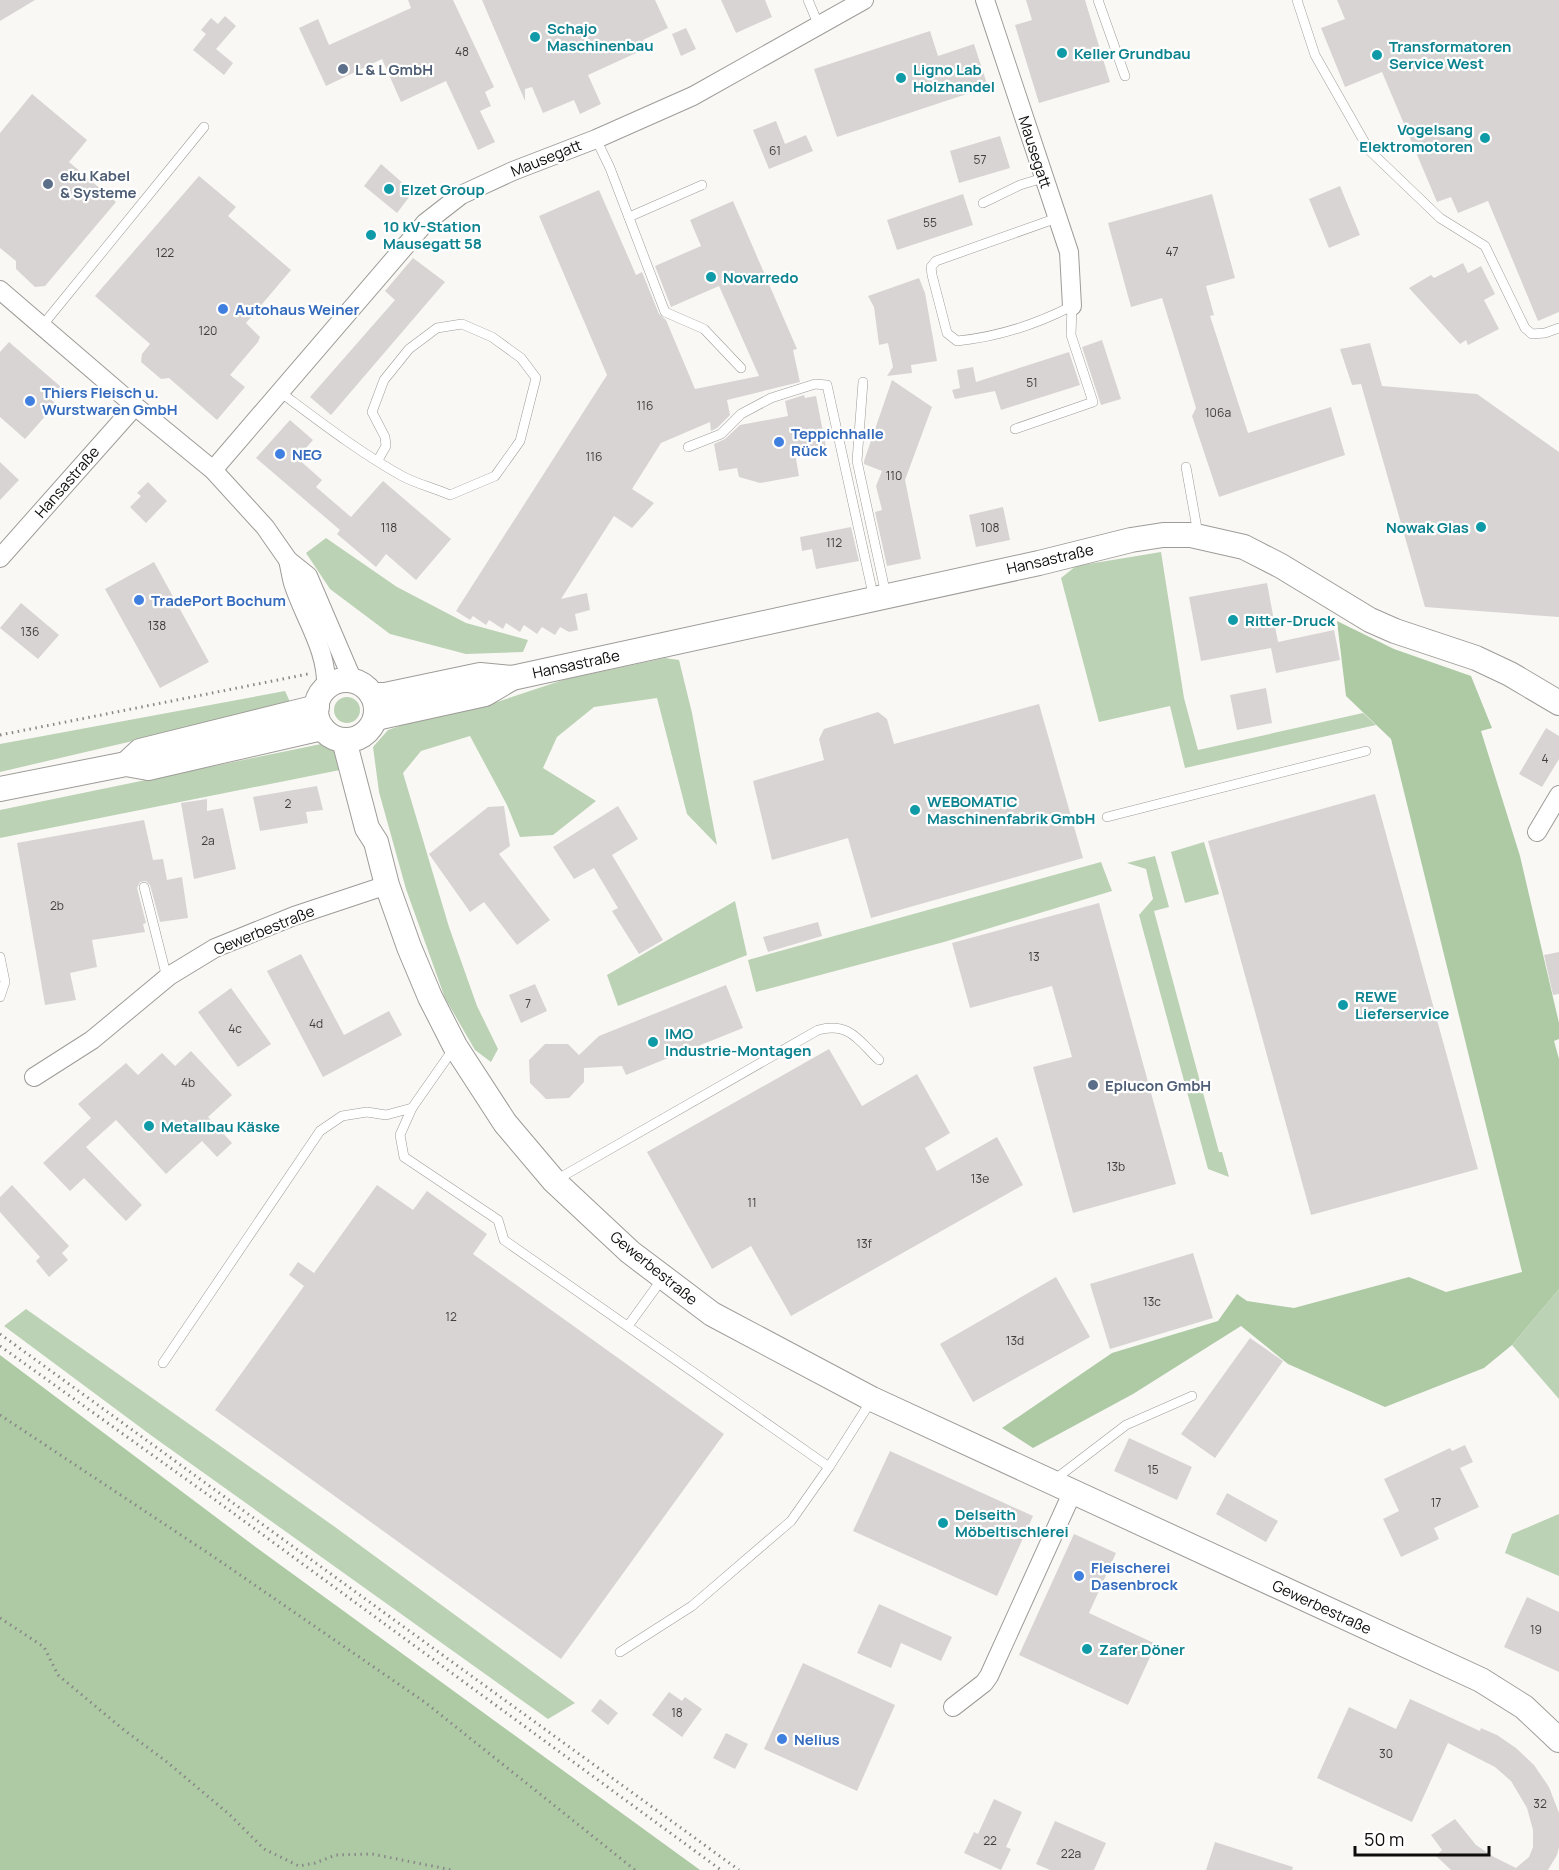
<svg xmlns="http://www.w3.org/2000/svg" width="1559" height="1870" font-family="Manrope,sans-serif">
	<rect width="100%" height="100%" fill="#faf8f5"/>
	<g fill="#bbd2b5">
		<polygon points="326,538 397,587 466,623 528,640 523,652 466,654 390,634 330,589 306,553"/>
		<polygon points="1161,552 1184,698 1198,750 1363,713 1376,725 1185,768 1170,706 1099,722 1061,578 1076,566"/>
		<polygon points="665,658 679,660 692,713 717,845 687,814 657,698 594,707 557,737 543,768 596,801 553,835 520,837 507,805 470,736 421,751 403,773 449,927 477,1006 498,1049 491,1062 475,1050 445,998 406,889 379,792 373,747 388,730 428,716 494,703 566,679"/>
		<polygon points="285,691 291,704 0,772 0,744"/>
		<circle cx="347" cy="710" r="13"/>
		<polygon points="321,744 335,751 340,770 0,838 0,810"/>
		<polygon points="1204,842 1219,894 1185,903 1171,852"/>
		<polygon points="1155,856 1169,907 1154,911 1219,1152 1222,1152 1229,1177 1208,1169 1139,915 1153,899 1146,869 1127,863"/>
		<polygon points="1101,862 1112,891 944,942 756,992 748,960"/>
		<polygon points="735,901 747,955 618,1006 607,975"/>
		<polygon points="1559,1289 1559,1399 1512,1345"/>
		<polygon points="26,1309 335,1527 575,1703 548,1719 152,1436 4,1326"/>
		<polygon points="1559,1514 1559,1576 1505,1553 1512,1534"/>
	</g>
	<g fill="#adcaa5">
		<polygon points="1337,621 1394,649 1471,676 1492,728 1481,731 1520,856 1559,1023 1559,1039 1554,1041 1559,1059 1559,1289 1512,1345 1484,1368 1385,1407 1288,1364 1241,1326 1133,1394 1033,1448 1002,1428 1112,1353 1218,1321 1237,1294 1247,1301 1294,1308 1409,1277 1446,1292 1522,1272 1391,739 1346,696"/>
		<polygon points="0,1355 257,1548 700,1870 0,1870"/>
	</g>
	<g fill="#d8d4d3">
		<polygon points="0,0 35,0 0,21"/>
		<polygon points="408,0 453,0 494,87 485,92 491,106 480,111 495,142 478,150 446,81 401,102 382,59 326,86 299,28 318,19 329,45 411,8"/>
		<polygon points="482,0 655,0 668,28 643,40 647,48 588,75 601,104 580,114 574,100 543,113 532,87 525,89 525,101"/>
		<polygon points="721,0 765,0 772,17 736,33"/>
		<polygon points="1026,0 1085,0 1110,82 1039,103 1015,25 1032,20"/>
		<polygon points="1337,0 1559,0 1559,312 1538,321 1488,201 1458,213 1451,197 1437,202 1382,72 1345,87 1321,28 1345,19"/>
		<polygon points="225,16 236,26 216,49 233,63 224,75 193,50 206,34 201,30 211,18 218,24"/>
		<polygon points="686,28 696,49 681,56 672,34"/>
		<polygon points="930,31 938,56 974,44 988,87 837,137 814,69"/>
		<polygon points="32,94 87,140 69,162 116,202 45,286 35,287 16,269 16,261 0,248 0,133"/>
		<polygon points="776,121 785,144 806,135 813,151 769,169 753,130"/>
		<polygon points="1000,136 1010,168 959,183 950,151"/>
		<polygon points="381,164 413,192 397,213 364,186"/>
		<polygon points="199,176 236,207 228,216 291,270 246,323 260,337 258,342 230,375 245,387 217,420 169,378 161,379 141,362 142,354 150,344 95,296"/>
		<polygon points="1340,186 1360,235 1329,248 1309,199"/>
		<polygon points="599,190 636,275 642,272 659,314 666,320 695,389 759,376 719,286 671,307 655,266 701,246 690,220 733,201 797,349 793,350 800,382 727,400 730,415 717,428 711,431 710,422 661,443 632,489 654,503 632,528 614,516 561,599 587,593 590,610 575,614 578,630 569,632 560,627 555,635 542,627 537,634 524,625 520,632 506,623 503,629 489,620 486,625 473,616 470,620 456,611 607,375 539,216"/>
		<polygon points="963,194 973,225 897,250 887,220"/>
		<polygon points="1212,194 1235,278 1206,286 1214,315 1210,316 1248,433 1331,407 1345,455 1219,497 1192,416 1196,408 1162,298 1131,307 1108,223"/>
		<polygon points="413,258 445,282 331,415 310,397 395,300 385,291"/>
		<polygon points="1463,263 1468,273 1481,266 1495,294 1484,300 1499,329 1468,345 1466,340 1460,344 1409,288 1431,275 1434,278"/>
		<polygon points="919,278 925,293 937,361 911,365 912,373 887,376 893,367 888,343 879,345 874,307 868,296"/>
		<polygon points="1102,340 1121,399 1101,405 1082,347"/>
		<polygon points="9,342 61,387 51,399 56,404 25,439 0,417 0,352"/>
		<polygon points="1370,343 1382,386 1477,394 1559,452 1559,617 1425,607 1361,384 1352,385 1340,349"/>
		<polygon points="1069,352 1080,385 1001,410 995,391 955,399 952,390 960,388 957,370 973,367 976,382"/>
		<polygon points="892,380 932,407 905,480 921,559 887,566 875,512 882,510 876,486 882,471 864,464 864,461"/>
		<polygon points="804,395 805,398 816,396 826,447 795,453 799,476 760,483 739,477 737,468 719,471 714,444 725,439 740,425 788,416 785,401"/>
		<polygon points="290,420 313,440 297,458 322,480 316,487 351,517 383,481 451,539 416,580 386,554 376,567 337,534 340,530 256,458"/>
		<polygon points="0,462 19,480 0,500"/>
		<polygon points="148,482 167,501 146,523 130,507 141,496 137,493"/>
		<polygon points="1003,507 1010,540 976,547 969,515"/>
		<polygon points="851,527 859,561 816,569 812,549 802,551 800,537"/>
		<polygon points="154,562 209,662 160,688 105,589"/>
		<polygon points="1267,583 1278,642 1334,630 1340,660 1276,673 1271,648 1201,661 1189,597"/>
		<polygon points="21,603 59,635 38,659 0,628"/>
		<polygon points="1266,688 1272,723 1237,730 1230,695"/>
		<polygon points="1039,704 1083,858 871,918 848,838 772,860 753,781 824,760 819,739 824,729 878,712 887,719 894,744"/>
		<polygon points="1546,728 1559,736 1559,759 1542,787 1519,774"/>
		<polygon points="317,786 323,810 306,812 308,823 260,831 253,797"/>
		<polygon points="1375,794 1478,1169 1311,1215 1208,841"/>
		<polygon points="207,799 207,811 223,808 236,869 194,879 181,803"/>
		<polygon points="504,806 510,846 499,854 550,920 517,945 484,902 470,912 429,854 488,807"/>
		<polygon points="618,806 638,839 612,855 663,940 639,954 612,911 618,908 594,868 574,879 553,847"/>
		<polygon points="144,820 153,860 163,859 167,880 182,877 188,918 160,922 150,885 146,881 140,882 137,888 146,923 143,924 145,932 92,940 97,967 70,973 76,1000 45,1005 17,843"/>
		<polygon points="1099,903 1176,1184 1073,1213 1033,1067 1072,1057 1052,986 970,1008 952,943"/>
		<polygon points="818,922 822,936 768,952 763,937"/>
		<polygon points="1559,952 1559,994 1553,995 1544,955"/>
		<polygon points="301,954 344,1035 389,1011 402,1035 323,1077 267,971"/>
		<polygon points="535,984 547,1011 521,1023 509,995"/>
		<polygon points="726,985 743,1028 626,1075 622,1066 584,1068 584,1082 569,1098 546,1099 530,1083 529,1060 545,1044 568,1044 579,1055 599,1036"/>
		<polygon points="231,988 271,1044 238,1067 198,1012"/>
		<polygon points="829,1049 862,1106 917,1074 950,1133 925,1148 937,1171 997,1137 1023,1185 791,1316 751,1246 712,1269 647,1152"/>
		<polygon points="191,1051 232,1095 208,1117 232,1143 217,1157 202,1141 166,1174 116,1120 86,1147 142,1205 126,1221 84,1178 70,1191 43,1163 91,1118 78,1104 126,1063 138,1075 162,1053 175,1066"/>
		<polygon points="12,1185 69,1246 62,1253 68,1260 49,1277 36,1261 40,1257 0,1212 0,1197"/>
		<polygon points="377,1185 413,1210 427,1191 487,1234 473,1254 724,1434 561,1659 215,1410 304,1286 289,1275 298,1262 314,1273"/>
		<polygon points="1193,1253 1213,1318 1110,1349 1090,1284"/>
		<polygon points="1056,1277 1090,1337 973,1402 940,1344"/>
		<polygon points="1250,1338 1283,1361 1215,1458 1181,1434"/>
		<polygon points="1129,1438 1192,1467 1177,1500 1114,1471"/>
		<polygon points="1465,1445 1473,1462 1460,1468 1479,1507 1434,1528 1439,1539 1401,1557 1383,1519 1399,1511 1384,1479 1450,1448 1452,1451"/>
		<polygon points="890,1451 1033,1516 997,1596 853,1531"/>
		<polygon points="1227,1493 1278,1521 1266,1542 1216,1514"/>
		<polygon points="1074,1534 1116,1553 1089,1613 1156,1644 1128,1705 1019,1655"/>
		<polygon points="1527,1597 1559,1612 1559,1672 1504,1647"/>
		<polygon points="879,1604 952,1637 941,1661 901,1643 891,1668 857,1653"/>
		<polygon points="803,1663 895,1705 857,1791 764,1749"/>
		<polygon points="669,1692 682,1701 685,1697 702,1709 682,1737 652,1715"/>
		<polygon points="600,1699 618,1713 608,1725 591,1711"/>
		<polygon points="1410,1699 1480,1731 1481,1728 1497,1735 1516,1748 1534,1765 1549,1787 1559,1813 1559,1847 1557,1855 1548,1870 1451,1870 1436,1856 1442,1850 1431,1835 1455,1819 1476,1845 1494,1857 1516,1868 1529,1857 1533,1847 1533,1830 1527,1808 1511,1781 1495,1767 1448,1743 1412,1822 1317,1778 1349,1707 1396,1729"/>
		<polygon points="726,1733 748,1744 735,1769 713,1758"/>
		<polygon points="994,1799 1022,1812 1006,1847 1011,1849 1001,1870 964,1853 974,1832 978,1834"/>
		<polygon points="1055,1821 1106,1843 1094,1870 1050,1870 1036,1864"/>
		<polygon points="1215,1842 1293,1867 1292,1870 1206,1870"/>
	</g>
	<g fill="none" stroke-linecap="round" stroke-linejoin="round">
		<g stroke="#9e9c98" stroke-width="10">
			<g id="service">
				<polyline points="808,0 819,26"/>
				<polyline points="1098,0 1125,76"/>
				<polyline points="1297,0 1315,55 1369,150 1440,218 1485,246 1525,328 1532,334 1545,333 1559,328"/>
				<polyline points="596,139 610,168 665,312 704,329 741,368"/>
				<polyline points="983,203 1020,185 1043,178"/>
				<polyline points="629,217 702,185"/>
				<path d="M1057 218 936 261 931 267 932 275 947 333 957 341C997 337 1037 324 1072 306"/>
				<polyline points="42,326 204,127"/>
				<polyline points="863,382 857,461 886,595"/>
				<path d="M280 392C319 421 359 452 402 476 417 484 434 488 450 495L495 476 520 441 536 378 521 358 492 337 462 324 437 328 409 349 384 380 372 412 385 437 386 446 378 460"/>
				<polyline points="1015,429 1093,402 1071,335 1072,306"/>
				<polyline points="688,447 721,434 741,414 771,398 815,384 827,385 874,599"/>
				<polyline points="1186,467 1198,534"/>
				<polyline points="1107,817 1366,751"/>
				<polyline points="144,887 167,978"/>
				<polyline points="0,957 5,982 0,997"/>
				<polyline points="412,1108 400,1135 404,1157 498,1220 504,1240 829,1467"/>
				<path d="M556 1180 818 1030C850 1022 858 1040 879 1060"/>
				<polyline points="628,1326 662,1279"/>
				<polyline points="163,1363 320,1131 342,1116 367,1112 386,1115 412,1108 454,1048"/>
				<polyline points="1054,1480 1126,1425 1192,1396"/>
				<polyline points="620,1652 692,1606 791,1521 829,1467 871,1401"/>
			</g>
		</g>
		<g stroke="#9e9c98" stroke-width="20">
			<g id="minor">
				<polyline points="985,0 1069,252 1072,306"/>
				<polyline points="0,290 135,406"/>
				<polyline points="213,470 425,223 461,195 513,171 596,139 693,96 864,0"/>
				<polyline points="0,558 135,406 213,470 265,527 288,560 308,576 353,681"/>
				<path d="M288 560C290 568 291 576 293 583 304 618 328 650 326 688"/>
				<polyline points="1537,832 1559,795"/>
				<polyline points="34,1077 92,1040 169,976 215,948 294,916 387,885"/>
				<polyline points="953,1707 984,1683 989,1676 1073,1491"/>
			</g>
		</g>
		<g stroke="#9e9c98" stroke-width="26">
			<g id="tertiary">
				<circle cx="346" cy="710" r="30"/>
				<polyline points="372,695 385,695 480,675 512,678 1039,563 1131,540 1163,535 1191,535 1244,547 1281,566 1370,620 1395,631 1476,658 1510,674 1559,703"/>
				<polyline points="376,718 485,694 512,678"/>
				<polyline points="344,740 367,828 376,842 387,885 409,947 430,997 455,1046 505,1123 554,1181 630,1252 712,1314 872,1399 1481,1680 1524,1707 1559,1740"/>
				<polyline points="126,764 140,751 317,707"/>
				<polyline points="0,789 126,764 148,768 322,728"/>
			</g>
		</g>
		<g stroke="#898886" stroke-width="3" stroke-dasharray="1.5 4.5" stroke-linecap="butt">
			<polyline points="0,735 308,674"/>
			<polyline points="0,1334 739,1870"/>
			<polyline points="0,1346 218,1502 721,1870"/>
			<polyline points="0,1415 214,1557 426,1703 635,1870"/>
			<polyline points="0,1618 44,1647 58,1675 124,1730 167,1762 230,1815 264,1849 299,1866 315,1863 336,1855 372,1854 452,1870"/>
		</g>
		<use href="#service" stroke="#fff" stroke-width="9"/>
		<use href="#minor" stroke="#fff" stroke-width="18"/>
		<use href="#tertiary" stroke="#fff" stroke-width="24"/>
	</g>
	<g fill="#0f9aa8" stroke="#fff" stroke-width="2">
		<circle cx="535" cy="37" r="6"/>
		<circle cx="1062" cy="53" r="6"/>
		<circle cx="1377" cy="55" r="6"/>
		<circle cx="901" cy="78" r="6"/>
		<circle cx="1485" cy="138" r="6"/>
		<circle cx="389" cy="189" r="6"/>
		<circle cx="371" cy="235" r="6"/>
		<circle cx="711" cy="277" r="6"/>
		<circle cx="1481" cy="527" r="6"/>
		<circle cx="1233" cy="620" r="6"/>
		<circle cx="915" cy="810" r="6"/>
		<circle cx="1343" cy="1005" r="6"/>
		<circle cx="653" cy="1042" r="6"/>
		<circle cx="149" cy="1126" r="6"/>
		<circle cx="943" cy="1523" r="6"/>
		<circle cx="1087" cy="1649" r="6"/>
	</g>
	<g fill="#5c6f8a" stroke="#fff" stroke-width="2">
		<circle cx="343" cy="69" r="6"/>
		<circle cx="48" cy="184" r="6"/>
		<circle cx="1093" cy="1085" r="6"/>
	</g>
	<g fill="#3f7fe0" stroke="#fff" stroke-width="2">
		<circle cx="223" cy="309" r="6"/>
		<circle cx="30" cy="401" r="6"/>
		<circle cx="779" cy="442" r="6"/>
		<circle cx="280" cy="454" r="6"/>
		<circle cx="139" cy="600" r="6"/>
		<circle cx="1079" cy="1576" r="6"/>
		<circle cx="782" cy="1739" r="6"/>
	</g>
	<g text-anchor="middle" dominant-baseline="central" stroke-width="4.5" stroke-linejoin="round" paint-order="stroke">
		<g font-size="12" fill="#403f3e">
			<text x="462" y="51">48</text>
			<text x="775" y="150">61</text>
			<text x="980" y="159">57</text>
			<text x="930" y="222">55</text>
			<text x="1172" y="251">47</text>
			<text x="165" y="252">122</text>
			<text x="208" y="330">120</text>
			<text x="1032" y="382">51</text>
			<text x="645" y="405">116</text>
			<text x="1218" y="412">106a</text>
			<text x="594" y="456">116</text>
			<text x="894" y="475">110</text>
			<text x="389" y="527">118</text>
			<text x="990" y="527">108</text>
			<text x="834" y="542">112</text>
			<text x="157" y="625">138</text>
			<text x="30" y="631">136</text>
			<text x="1545" y="758">4</text>
			<text x="288" y="803">2</text>
			<text x="208" y="840">2a</text>
			<text x="57" y="905">2b</text>
			<text x="1034" y="956">13</text>
			<text x="528" y="1003">7</text>
			<text x="316" y="1023">4d</text>
			<text x="235" y="1028">4c</text>
			<text x="188" y="1082">4b</text>
			<text x="1116" y="1166">13b</text>
			<text x="980" y="1178">13e</text>
			<text x="752" y="1202">11</text>
			<text x="864" y="1243">13f</text>
			<text x="1152" y="1301">13c</text>
			<text x="451" y="1316">12</text>
			<text x="1015" y="1340">13d</text>
			<text x="1153" y="1469">15</text>
			<text x="1436" y="1502">17</text>
			<text x="1536" y="1629">19</text>
			<text x="677" y="1712">18</text>
			<text x="1386" y="1753">30</text>
			<text x="1540" y="1803">32</text>
			<text x="990" y="1840">22</text>
			<text x="1071" y="1853">22a</text>
		</g>
		<g font-size="15" font-weight="bold" fill="#0d838f" stroke="#fff" text-anchor="start">
			<text x="547" y="28">Schajo<tspan x="547" dy="17">Maschinenbau</tspan></text>
			<text x="1389" y="46">Transformatoren<tspan x="1389" dy="17">Service West</tspan></text>
			<text x="1074" y="53">Keller Grundbau</text>
			<text x="913" y="69">Ligno Lab<tspan x="913" dy="17">Holzhandel</tspan></text>
			<text x="1473" y="129" text-anchor="end">Vogelsang<tspan x="1473" dy="17">Elektromotoren</tspan></text>
			<text x="401" y="189">Elzet Group</text>
			<text x="383" y="226">10 kV-Station<tspan x="383" dy="17">Mausegatt 58</tspan></text>
			<text x="723" y="277">Novarredo</text>
			<text x="1469" y="527" text-anchor="end">Nowak Glas</text>
			<text x="1245" y="620">Ritter-Druck</text>
			<text x="927" y="801">WEBOMATIC<tspan x="927" dy="17">Maschinenfabrik GmbH</tspan></text>
			<text x="1355" y="996">REWE<tspan x="1355" dy="17">Lieferservice</tspan></text>
			<text x="665" y="1033">IMO<tspan x="665" dy="17">Industrie-Montagen</tspan></text>
			<text x="161" y="1126">Metallbau Käske</text>
			<text x="955" y="1514">Delseith<tspan x="955" dy="17">Möbeltischlerei</tspan></text>
			<text x="1099" y="1649">Zafer Döner</text>
		</g>
		<g font-size="15" font-weight="bold" fill="#4e5e75" stroke="#fff" text-anchor="start">
			<text x="355" y="69">L &amp; L GmbH</text>
			<text x="60" y="175">eku Kabel<tspan x="60" dy="17">&amp; Systeme</tspan></text>
			<text x="1105" y="1085">Eplucon GmbH</text>
		</g>
		<g font-size="15" fill="#0e0d0c" stroke="#fff">
			<text transform="translate(1035 152) rotate(72)">Mausegatt</text>
			<text transform="translate(546 158) rotate(-22)">Mausegatt</text>
			<text transform="translate(67 482) rotate(-49)">Hansastraße</text>
			<text transform="translate(1050 559) rotate(-13)">Hansastraße</text>
			<text transform="translate(576 664) rotate(-12)">Hansastraße</text>
			<text transform="translate(264 930) rotate(-22)">Gewerbestraße</text>
			<text transform="translate(654 1268) rotate(39)">Gewerbestraße</text>
			<text transform="translate(1322 1607) rotate(25)">Gewerbestraße</text>
		</g>
		<g font-size="15" font-weight="bold" fill="#366cbe" stroke="#fff" text-anchor="start">
			<text x="235" y="309">Autohaus Weiner</text>
			<text x="42" y="392">Thiers Fleisch u.<tspan x="42" dy="17">Wurstwaren GmbH</tspan></text>
			<text x="791" y="433">Teppichhalle<tspan x="791" dy="17">Rück</tspan></text>
			<text x="292" y="454">NEG</text>
			<text x="151" y="600">TradePort Bochum</text>
			<text x="1091" y="1567">Fleischerei<tspan x="1091" dy="17">Dasenbrock</tspan></text>
			<text x="794" y="1739">Nelius</text>
		</g>
	</g>
	<path d="M1355 1846v9h134v-9" fill="none" stroke="#0e0d0c" stroke-width="3"/>
	<text x="1364" y="1846" font-size="18" fill="#0e0d0c" stroke="#ffffff" stroke-width="4.5" paint-order="stroke">50 m</text>
</svg>
